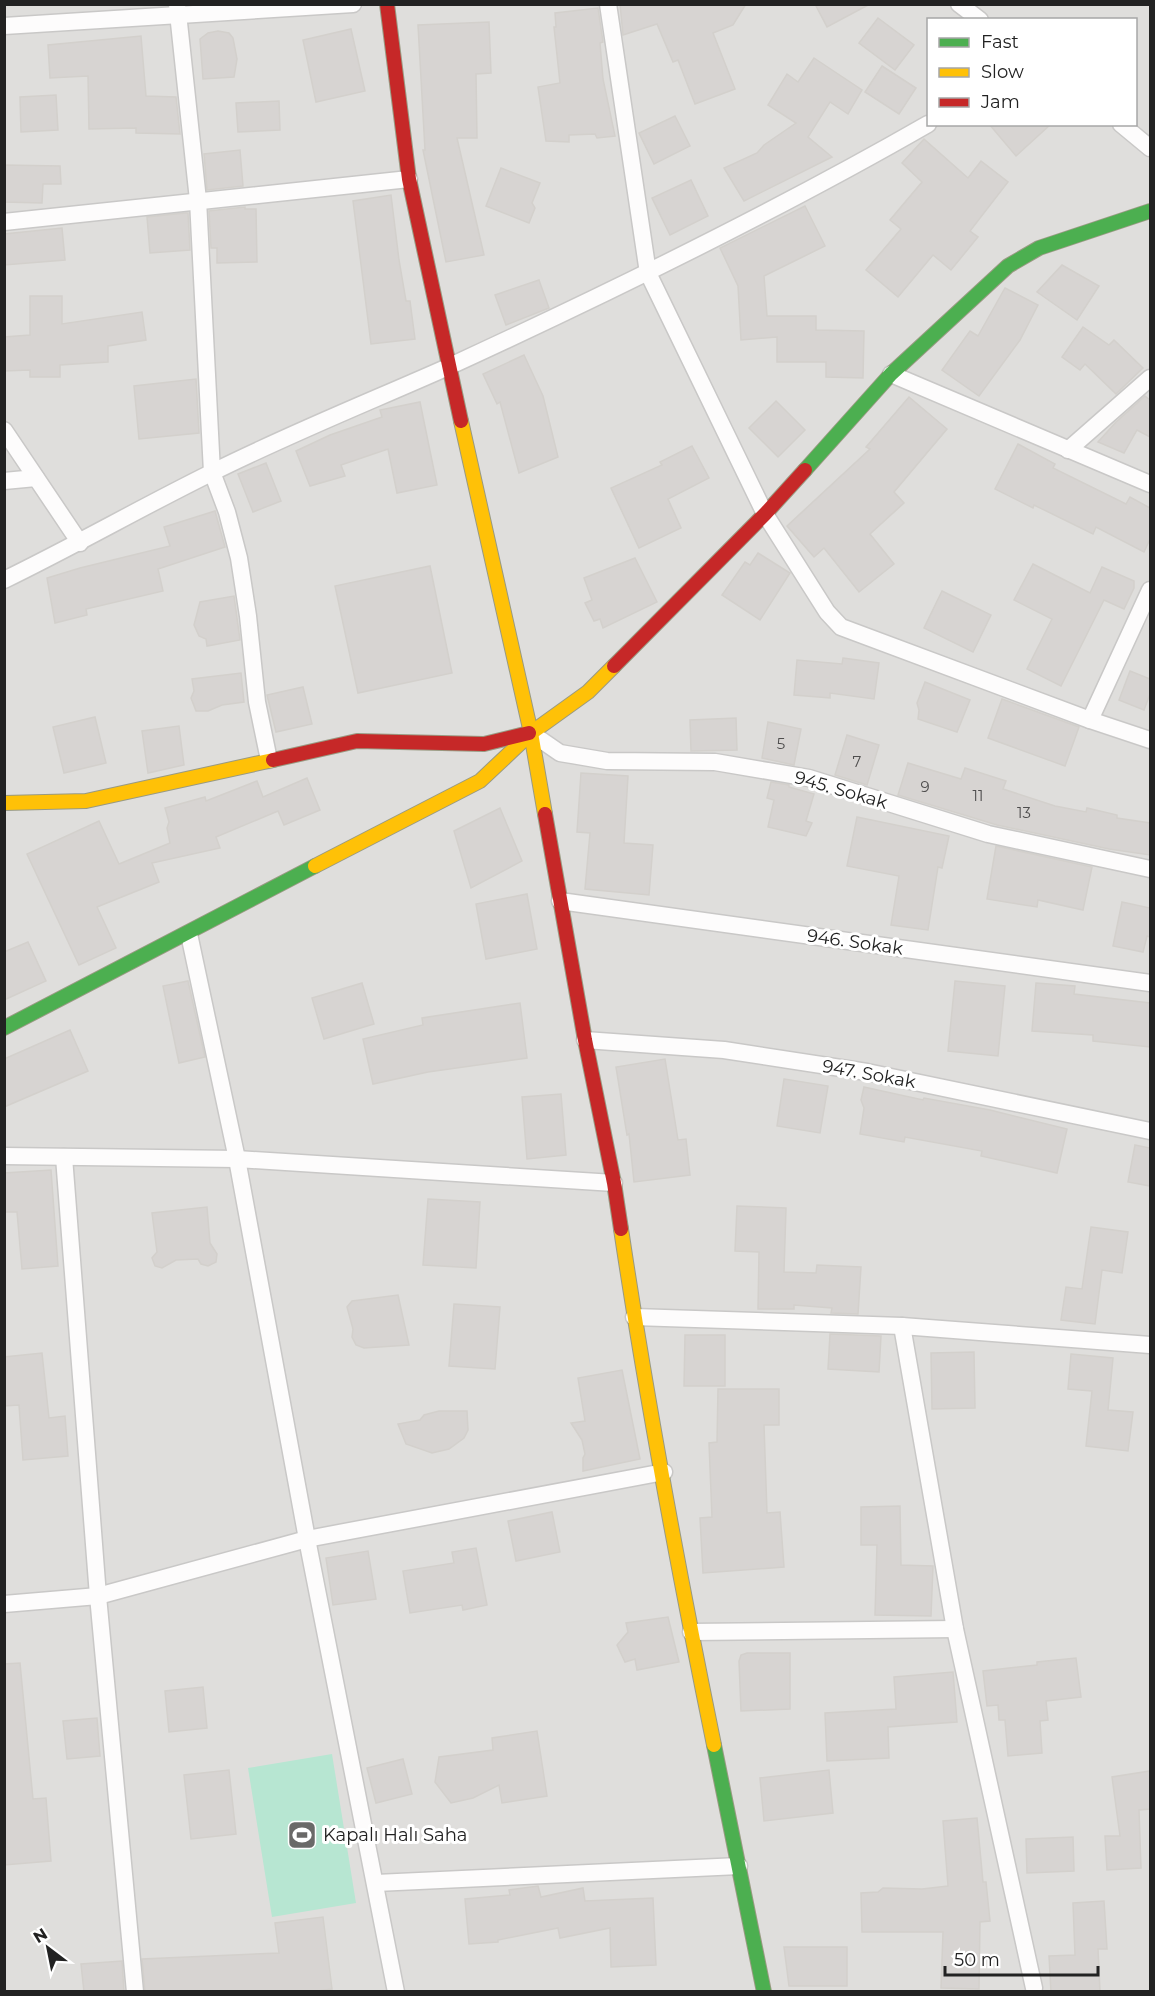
<svg xmlns="http://www.w3.org/2000/svg" width="1155" height="1996" font-family="Montserrat,sans-serif">
	<rect width="100%" height="100%" fill="#f0eeeb"/>
	<path fill="#dfdedc" fill-rule="evenodd" d="M5 5H1150V1991H5ZM928 20H1136V124H928Z"/>
	<polygon fill="#b7e6d2" points="332,1754 356,1903 272,1917 248,1768"/>
	<g fill="#d7d4d2" stroke="#d3d0cc" stroke-width="1.5">
		<polygon points="620,4 746,4 733,25 713,33 735,89 695,104 678,60 673,62 657,24 623,35"/>
		<polygon points="815,4 870,4 827,27"/>
		<polygon points="598,8 603,42 600,43 603,79 615,136 597,138 595,134 569,135 569,142 546,141 538,87 560,83 554,27 556,27 555,13"/>
		<polygon points="878,18 914,45 895,70 859,43"/>
		<polygon points="489,22 491,73 476,74 477,138 457,138 484,255 446,262 423,150 425,150 418,25"/>
		<polygon points="351,29 365,91 316,102 303,40"/>
		<polygon points="218,31 229,33 233,38 237,59 234,77 203,79 200,39 208,33"/>
		<polygon points="141,36 146,96 176,97 180,134 136,133 136,128 89,129 88,76 50,78 48,45"/>
		<polygon points="814,58 862,90 848,114 830,102 808,137 832,157 744,201 724,168 757,153 764,145 796,123 768,105 787,74 798,82"/>
		<polygon points="882,66 916,88 899,114 865,92"/>
		<polygon points="56,95 58,130 21,132 20,97"/>
		<polygon points="279,101 280,130 238,132 236,103"/>
		<polygon points="675,116 690,146 654,164 639,133"/>
		<polygon points="989,124 1051,124 1016,156"/>
		<polygon points="924,139 968,178 981,161 1008,182 970,231 978,237 951,270 933,255 898,297 866,270 901,229 890,220 922,182 902,163"/>
		<polygon points="240,150 243,186 207,190 204,154"/>
		<polygon points="4,165 60,166 61,184 43,184 42,203 4,202"/>
		<polygon points="501,168 540,183 532,203 535,208 529,223 486,206"/>
		<polygon points="691,180 708,216 670,235 652,198"/>
		<polygon points="391,195 399,260 406,301 410,301 415,339 371,344 353,201"/>
		<polygon points="805,206 825,246 764,276 767,316 816,316 816,330 864,331 863,378 826,377 826,362 777,362 777,337 741,340 738,286 720,248"/>
		<polygon points="245,207 245,209 256,209 257,262 217,263 217,248 211,248 209,211"/>
		<polygon points="185,213 188,213 190,250 150,253 147,217"/>
		<polygon points="62,228 65,260 4,265 4,234"/>
		<polygon points="1062,265 1099,286 1077,320 1037,292"/>
		<polygon points="539,280 549,308 506,325 495,295"/>
		<polygon points="1005,288 1038,305 1020,340 979,396 942,370 970,331 978,336"/>
		<polygon points="30,296 62,296 62,324 142,312 146,340 108,346 108,362 60,365 60,377 30,377 30,370 4,371 4,337 30,335"/>
		<polygon points="1083,327 1109,345 1114,340 1143,368 1116,394 1085,364 1080,370 1062,357"/>
		<polygon points="524,355 543,396 558,457 519,473 500,402 497,404 483,374"/>
		<polygon points="196,379 199,433 139,439 134,386"/>
		<polygon points="1145,396 1150,400 1150,437 1137,430 1124,453 1098,442 1116,422"/>
		<polygon points="909,397 947,429 894,492 904,503 870,534 894,564 859,592 824,548 814,557 787,526 870,449 866,447"/>
		<polygon points="776,401 805,430 778,457 749,428"/>
		<polygon points="420,402 437,485 397,493 388,449 341,465 345,476 310,486 296,451 330,435 382,417 380,410"/>
		<polygon points="1018,444 1055,464 1053,468 1126,504 1130,497 1150,508 1150,539 1144,552 1096,527 1093,534 1034,505 1033,508 995,489"/>
		<polygon points="692,446 709,478 668,499 681,528 639,548 611,488 662,465 660,462"/>
		<polygon points="266,463 281,501 253,512 238,474"/>
		<polygon points="215,511 225,547 158,569 163,591 86,609 87,615 55,623 47,578 80,568 170,546 164,527"/>
		<polygon points="758,553 790,573 760,620 722,595 745,562 750,565"/>
		<polygon points="635,558 657,602 603,628 600,619 594,621 585,603 592,600 584,578"/>
		<polygon points="1033,564 1090,593 1102,567 1134,581 1134,588 1124,609 1104,600 1061,686 1027,669 1052,619 1014,600"/>
		<polygon points="430,566 452,673 358,693 335,586"/>
		<polygon points="942,591 991,615 973,652 924,628"/>
		<polygon points="234,596 240,640 207,646 206,639 199,636 194,625 200,602"/>
		<polygon points="843,658 879,663 874,699 830,693 830,698 794,695 797,660 842,664"/>
		<polygon points="1130,671 1150,679 1150,694 1144,710 1119,700"/>
		<polygon points="241,673 244,702 222,705 208,711 196,711 191,698 194,691 192,679"/>
		<polygon points="925,682 970,700 957,732 918,719 919,710 917,703"/>
		<polygon points="303,687 312,724 276,732 267,695"/>
		<polygon points="1002,699 1079,727 1065,766 988,738"/>
		<polygon points="95,717 106,763 64,773 53,727"/>
		<polygon points="736,718 737,750 691,751 690,720"/>
		<polygon points="768,722 801,729 794,765 762,758"/>
		<polygon points="179,726 184,765 148,773 142,731"/>
		<polygon points="847,735 879,745 867,785 835,775"/>
		<polygon points="908,763 961,779 965,768 1006,781 1003,789 1055,806 1086,812 1087,808 1117,815 1117,818 1150,823 1150,855 1109,849 997,825 898,795"/>
		<polygon points="581,773 628,776 624,843 653,845 649,895 585,889 590,833 577,832"/>
		<polygon points="307,778 320,810 284,825 278,811 216,837 220,848 152,863 159,882 97,907 116,948 79,965 27,854 99,821 119,864 170,843 167,828 169,822 165,808 205,797 206,801 257,781 263,797"/>
		<polygon points="771,782 789,785 789,787 814,794 806,821 812,823 806,836 768,827 774,800 767,798"/>
		<polygon points="500,808 522,861 471,888 454,831"/>
		<polygon points="857,817 949,836 942,868 938,867 928,930 891,925 899,876 847,866"/>
		<polygon points="996,846 1092,867 1083,910 1038,900 1037,907 987,899"/>
		<polygon points="527,894 537,949 486,959 476,904"/>
		<polygon points="1122,902 1150,908 1150,937 1147,936 1143,952 1113,946"/>
		<polygon points="28,942 46,981 4,1000 4,952"/>
		<polygon points="188,981 205,1057 179,1063 163,986"/>
		<polygon points="955,981 1005,986 998,1056 948,1051"/>
		<polygon points="362,983 374,1024 324,1039 312,998"/>
		<polygon points="1036,983 1075,986 1074,994 1150,1003 1150,1047 1093,1041 1093,1035 1032,1031"/>
		<polygon points="520,1003 527,1058 428,1072 373,1084 363,1039 423,1025 422,1018"/>
		<polygon points="70,1030 88,1071 4,1107 4,1059"/>
		<polygon points="665,1059 678,1140 686,1139 690,1175 634,1182 629,1134 627,1135 616,1067"/>
		<polygon points="784,1079 828,1086 820,1133 777,1126"/>
		<polygon points="864,1087 923,1100 924,1098 990,1110 1067,1129 1057,1173 981,1156 982,1151 905,1137 904,1142 860,1134 864,1108 861,1100"/>
		<polygon points="561,1094 566,1155 527,1159 522,1097"/>
		<polygon points="1135,1145 1150,1148 1150,1186 1128,1182"/>
		<polygon points="51,1170 58,1266 22,1269 17,1212 4,1212 4,1173"/>
		<polygon points="428,1199 480,1202 476,1268 423,1265"/>
		<polygon points="737,1206 786,1208 784,1272 816,1273 817,1265 861,1267 858,1314 831,1313 832,1308 794,1305 794,1309 758,1309 759,1252 735,1251"/>
		<polygon points="207,1207 210,1243 217,1254 216,1262 208,1266 201,1264 198,1259 176,1260 162,1268 155,1266 152,1258 157,1252 152,1213"/>
		<polygon points="1091,1227 1128,1232 1122,1273 1102,1270 1095,1324 1061,1320 1066,1287 1082,1289"/>
		<polygon points="398,1295 409,1345 364,1348 356,1345 352,1337 353,1329 347,1307 352,1301"/>
		<polygon points="454,1304 500,1307 495,1369 449,1366"/>
		<polygon points="830,1334 881,1336 879,1372 828,1369"/>
		<polygon points="685,1335 725,1335 725,1386 684,1386"/>
		<polygon points="974,1352 975,1408 932,1409 931,1353"/>
		<polygon points="42,1353 49,1418 65,1416 68,1456 23,1460 19,1405 4,1406 4,1357"/>
		<polygon points="1071,1354 1113,1358 1108,1410 1133,1412 1128,1451 1086,1446 1092,1391 1068,1389"/>
		<polygon points="622,1370 640,1459 583,1471 583,1458 585,1454 582,1440 571,1423 585,1421 578,1378"/>
		<polygon points="718,1389 779,1389 779,1425 764,1425 767,1513 780,1512 784,1567 703,1573 700,1518 712,1517 709,1443 717,1442"/>
		<polygon points="439,1411 467,1411 468,1430 464,1438 449,1449 432,1453 406,1444 398,1424 420,1420 424,1415"/>
		<polygon points="900,1506 901,1565 933,1566 931,1616 875,1615 877,1545 861,1545 861,1507"/>
		<polygon points="552,1512 560,1552 516,1561 508,1521"/>
		<polygon points="476,1548 487,1605 463,1610 462,1605 410,1613 403,1571 454,1563 452,1552"/>
		<polygon points="368,1551 376,1599 333,1605 326,1558"/>
		<polygon points="668,1617 679,1662 637,1670 635,1659 625,1662 617,1645 628,1632 626,1623"/>
		<polygon points="747,1653 790,1653 790,1709 741,1711 739,1661 741,1655"/>
		<polygon points="1076,1658 1081,1697 1046,1701 1048,1720 1040,1721 1042,1753 1008,1756 1005,1720 999,1720 998,1705 987,1706 983,1671 1037,1665 1037,1662"/>
		<polygon points="20,1663 33,1799 46,1798 51,1861 4,1865 4,1664"/>
		<polygon points="953,1672 957,1722 888,1727 889,1758 827,1761 825,1713 896,1709 894,1677"/>
		<polygon points="203,1687 207,1728 169,1732 165,1691"/>
		<polygon points="97,1718 100,1756 67,1759 63,1721"/>
		<polygon points="537,1731 547,1796 502,1803 499,1785 473,1798 451,1803 435,1782 439,1757 493,1750 492,1738"/>
		<polygon points="403,1759 412,1794 376,1803 367,1768"/>
		<polygon points="229,1770 236,1834 191,1839 184,1775"/>
		<polygon points="829,1770 833,1813 764,1821 760,1778"/>
		<polygon points="1150,1771 1150,1809 1139,1810 1141,1868 1107,1870 1105,1836 1120,1836 1112,1777"/>
		<polygon points="977,1818 983,1882 986,1882 990,1921 980,1922 979,1989 941,1988 943,1932 862,1932 861,1893 878,1892 883,1888 922,1889 948,1886 943,1821"/>
		<polygon points="1073,1837 1074,1871 1027,1873 1026,1839"/>
		<polygon points="538,1886 541,1897 583,1888 585,1901 653,1898 656,1965 611,1967 610,1928 560,1938 558,1928 498,1940 498,1942 469,1944 465,1899 510,1895 509,1890"/>
		<polygon points="1104,1901 1107,1949 1098,1949 1100,1992 1051,1992 1049,1956 1075,1955 1073,1903"/>
		<polygon points="323,1917 332,1989 310,1992 145,1992 142,1959 279,1953 275,1923"/>
		<polygon points="784,1947 847,1947 847,1986 789,1986"/>
		<polygon points="122,1961 124,1992 84,1992 81,1964"/>
	</g>
	<g fill="none" stroke-linecap="round" stroke-linejoin="round">
		<g stroke="#c9c8c7" stroke-width="19">
			<g id="street">
				<polyline points="177,4 198,200 212,472 227,512 239,558 248,616 257,702 269,760"/>
				<polyline points="608,4 648,273 765,514 827,612 841,627 1090,720 1150,740"/>
				<polyline points="959,4 980,20"/>
				<polyline points="4,26 353,4"/>
				<polyline points="1121,124 1150,148"/>
				<polyline points="4,222 409,179"/>
				<polyline points="891,374 1150,484"/>
				<polyline points="4,430 80,543"/>
				<polyline points="1068,450 1150,378"/>
				<polyline points="4,481 36,478"/>
				<path d="M4 580C74 546 142 507 211 473 289 434 369 402 448 367 611 292 773 213 928 124"/>
				<polyline points="1090,720 1150,590"/>
				<polyline points="531,733 560,753 607,761 715,762 809,778 988,834 1150,869"/>
				<polyline points="560,901 1150,983"/>
				<polyline points="189,934 237,1159 307,1539 396,1992"/>
				<polyline points="585,1040 724,1050 867,1072 1150,1131"/>
				<polyline points="4,1156 237,1159 614,1183"/>
				<polyline points="64,1157 98,1596 135,1992"/>
				<polyline points="634,1317 902,1326 1150,1345"/>
				<polyline points="902,1326 955,1629 1034,1988"/>
				<polyline points="4,1604 98,1596 307,1539 664,1472"/>
				<polyline points="691,1632 955,1629"/>
				<polyline points="376,1883 739,1866"/>
			</g>
		</g>
		<g stroke="#999a82" stroke-width="16">
			<g id="fast">
				<polyline points="805,470 891,374 1008,266 1039,248 1150,211"/>
				<polyline points="4,1028 315,866"/>
				<polyline points="714,1745 764,1992"/>
			</g>
		</g>
		<g stroke="#999a82" stroke-width="16">
			<g id="slow">
				<polyline points="461,421 531,733 545,814"/>
				<polyline points="4,803 86,801 273,760"/>
				<polyline points="315,866 480,781 531,733 588,692 614,666"/>
				<path d="M621 1229C647 1402 679 1574 714 1745"/>
			</g>
		</g>
		<g stroke="#999a82" stroke-width="16">
			<g id="jam">
				<polyline points="387,4 409,179 461,421"/>
				<polyline points="614,666 765,514 805,470"/>
				<polyline points="273,760 357,741 484,744 529,733"/>
				<polyline points="545,814 585,1040 614,1183 621,1229"/>
			</g>
		</g>
		<use href="#street" stroke="#fdfcfc" stroke-width="16"/>
		<use href="#fast" stroke="#4caf50" stroke-width="14"/>
		<use href="#slow" stroke="#ffc107" stroke-width="14"/>
		<use href="#jam" stroke="#c62828" stroke-width="14"/>
	</g>
	<defs>
		<g id="stadium-square" transform="scale(1.5)"><rect x="-9" y="-9" width="18" height="18" rx="4" fill="#6a6968" stroke="#fff"/><path d="M0-5a6.5 5 0 1 0 0 10a6.5 5 0 1 0 0-10ZM-3.5-1.8h7v3.6h-7Z" fill="#fff"/></g>
	</defs>
	<g fill-rule="evenodd">
		<use href="#stadium-square" x="302" y="1835"/>
	</g>
	<g text-anchor="middle" dominant-baseline="central" stroke-width="6" stroke-linejoin="round" paint-order="stroke">
		<g font-size="15" fill="#4f4e4e">
			<text x="781" y="743">5</text>
			<text x="857" y="761">7</text>
			<text x="925" y="786">9</text>
			<text x="978" y="795">11</text>
			<text x="1024" y="812">13</text>
		</g>
		<g font-size="18" fill="#222" stroke="#fff">
			<text transform="translate(841 790) rotate(16)">945. Sokak</text>
			<text transform="translate(855 942) rotate(8)">946. Sokak</text>
			<text transform="translate(869 1074) rotate(10)">947. Sokak</text>
		</g>
		<g font-size="18" fill="#222" stroke="#fff" text-anchor="start">
			<text x="323" y="1835">Kapalı Halı Saha</text>
		</g>
	</g>
	<rect width="1155" height="1996" fill="none" stroke="#222222" stroke-width="12"/>
	<rect x="927" y="18" width="210" height="108" fill="#ffffff" stroke="#a7a7a7" stroke-width="1.5"/>
	<rect x="939" y="38" width="30" height="9" fill="#4caf50" stroke="#a7a7a7" stroke-width="1.5"/>
	<text x="981" y="48" font-size="18" fill="#222222">Fast</text>
	<rect x="939" y="68" width="30" height="9" fill="#ffc107" stroke="#a7a7a7" stroke-width="1.5"/>
	<text x="981" y="78" font-size="18" fill="#222222">Slow</text>
	<rect x="939" y="98" width="30" height="9" fill="#c62828" stroke="#a7a7a7" stroke-width="1.5"/>
	<text x="981" y="108" font-size="18" fill="#222222">Jam</text>
	<g transform="translate(48 1948) rotate(328)" stroke="#ffffff" stroke-width="4.5" paint-order="stroke">
	<path d="M0-4.5L10 22L0 15L-10 22Z" fill="#222222"/>
	<text y="-9" font-size="16" font-weight="bold" text-anchor="middle" fill="#222222">N</text>
	</g>
	<path d="M945 1966v9h153v-9" fill="none" stroke="#222222" stroke-width="3"/>
	<text x="954" y="1966" font-size="18" fill="#222222" stroke="#ffffff" stroke-width="4.5" paint-order="stroke">50 m</text>
</svg>
